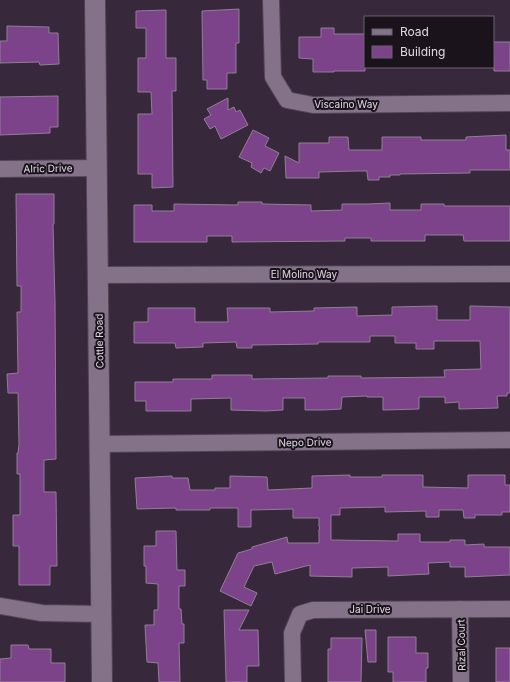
<svg xmlns="http://www.w3.org/2000/svg" width="510" height="682" font-family="Inter,sans-serif">
	<rect width="100%" height="100%" fill="#37283b"/>
	<g fill="#7c428a" stroke="#917f96">
		<polygon points="239,9 239,43 236,43 236,73 227,73 227,89 207,89 207,80 203,80 202,11"/>
		<polygon points="166,10 166,58 176,58 176,91 172,91 173,187 152,188 152,174 138,174 138,114 152,114 151,92 138,92 138,58 146,58 146,28 136,28 136,11"/>
		<polygon points="7,26 49,27 49,33 58,33 59,64 40,65 39,62 0,63 0,41 7,41"/>
		<polygon points="321,28 334,28 334,34 365,34 365,71 334,71 334,72 313,72 313,59 299,58 299,37 321,37"/>
		<polygon points="493,42 510,42 510,71 494,71"/>
		<polygon points="58,96 58,127 50,127 50,133 0,135 0,97"/>
		<polygon points="228,98 228,110 234,107 236,112 240,110 248,125 221,139 215,126 210,129 204,119 211,115 207,109"/>
		<polygon points="253,130 269,138 265,146 279,153 270,171 264,168 261,173 251,167 252,163 239,157"/>
		<polygon points="506,135 506,150 510,150 510,170 470,170 470,173 400,174 400,175 390,175 390,177 379,177 379,180 368,180 367,171 356,171 319,172 319,178 286,178 285,156 299,163 299,143 329,143 329,137 348,137 349,150 382,150 382,137 421,137 421,140 466,140 466,137"/>
		<polygon points="16,194 54,194 54,224 53,224 55,302 56,459 44,460 44,492 56,492 57,566 50,566 50,585 19,585 19,546 13,546 13,515 20,515 20,474 17,474 17,453 18,453 19,444 18,393 8,393 7,374 18,373 17,312 21,312 21,286 17,286"/>
		<polygon points="238,202 262,202 262,204 311,205 311,211 342,210 342,204 368,204 390,203 390,210 421,210 421,204 444,204 444,206 510,206 510,241 464,241 463,235 425,235 425,241 371,241 371,238 345,238 345,241 232,242 232,236 207,236 207,242 134,242 134,205 152,205 152,211 174,211 174,204 238,205"/>
		<polygon points="437,306 437,320 470,320 470,306 510,307 510,393 507,393 507,396 497,396 498,408 459,409 459,402 445,403 445,397 419,397 419,409 383,410 383,397 367,397 367,396 342,397 341,409 324,410 305,410 305,398 283,398 283,410 266,411 231,410 231,398 191,399 191,411 146,411 146,401 135,401 135,382 173,382 173,379 212,379 212,375 252,375 252,379 328,378 328,376 361,376 361,378 445,377 444,370 481,369 480,341 434,341 434,349 416,349 416,343 395,343 395,336 370,336 370,342 318,342 318,344 252,345 252,348 237,348 236,342 203,343 203,347 176,348 175,343 134,343 134,322 148,322 148,308 195,308 195,322 228,322 227,308 270,308 270,312 314,311 314,308 357,307 357,316 392,315 392,307"/>
		<polygon points="350,475 350,477 382,477 382,475 423,475 423,487 468,488 468,475 505,475 505,485 510,485 510,512 502,512 502,515 475,515 475,518 464,518 463,510 439,510 439,517 426,517 426,511 385,512 385,507 340,508 340,515 331,515 331,540 398,541 398,534 420,534 420,542 450,542 450,540 465,540 465,545 484,544 484,547 510,547 510,575 465,577 465,567 450,567 450,562 428,563 429,574 388,576 388,567 352,568 352,577 310,576 310,565 275,574 272,562 254,566 244,587 257,593 251,606 220,591 238,553 252,549 252,547 287,537 288,543 319,543 319,529 320,528 319,527 319,518 293,518 293,509 251,510 251,527 238,527 238,508 210,508 210,510 176,510 176,508 137,509 135,478 172,476 172,478 188,478 190,490 215,490 215,488 230,488 230,476 267,477 268,490 312,488 312,476"/>
		<polygon points="156,531 176,531 177,570 185,570 185,586 179,586 179,609 181,609 182,624 184,624 184,643 179,643 180,682 159,682 158,663 147,662 145,625 154,625 154,610 158,610 158,584 146,583 146,566 144,566 144,546 156,546"/>
		<polygon points="224,610 249,610 239,630 258,630 259,666 247,666 247,682 226,682"/>
		<polygon points="365,630 376,630 376,662 368,662"/>
		<polygon points="388,637 416,637 416,653 428,653 428,668 426,668 426,682 393,682 393,672 388,672"/>
		<polygon points="331,638 362,638 361,682 328,682 328,649 331,649"/>
		<polygon points="11,645 28,645 29,649 51,649 51,663 65,663 65,682 0,682 0,659 11,658"/>
		<rect x="496" y="648" width="14" height="34"/>
	</g>
	<g fill="none" stroke-linecap="round" stroke-linejoin="round">
		<g stroke="#514454" stroke-width="18">
			<g id="minor">
				<polyline points="271,0 273,77 287,100 313,105 510,103"/>
				<polyline points="0,169 96,168"/>
				<polyline points="98,275 510,274"/>
				<polyline points="100,444 510,440"/>
				<polyline points="0,606 42,613 101,614"/>
				<polyline points="460,609 461,682"/>
				<polyline points="293,682 292,633 300,614 313,610 510,609"/>
			</g>
		</g>
		<g stroke="#514454" stroke-width="22">
			<polyline id="tertiary" points="95,0 102,682"/>
		</g>
		<use href="#minor" stroke="#847288" stroke-width="16"/>
		<use href="#tertiary" stroke="#847288" stroke-width="20"/>
	</g>
	<g text-anchor="middle" dominant-baseline="central" stroke-width="4" stroke-linejoin="round" paint-order="stroke">
		<g font-size="10" fill="#e1d8e4" stroke="#1a131c">
			<text x="346" y="104">Viscaino Way</text>
			<text transform="translate(48 168) rotate(-1)">Alric Drive</text>
			<text x="304" y="274">El Molino Way</text>
			<text transform="translate(99 341) rotate(-91)">Cottle Road</text>
			<text transform="translate(305 442) rotate(-1)">Nepo Drive</text>
			<text x="370" y="609">Jai Drive</text>
			<text transform="translate(461 645) rotate(-91)">Rizal Court</text>
		</g>
	</g>
	<rect x="364" y="16" width="130" height="52" fill="#1a131c" stroke="#6a626c"/>
	<rect x="372" y="29" width="20" height="6" fill="#847288" stroke="#6a626c"/>
	<text x="400" y="36" font-size="12" fill="#e1d8e4">Road</text>
	<rect x="372" y="46" width="20" height="12" fill="#7c428a" stroke="#6a626c"/>
	<text x="400" y="56" font-size="12" fill="#e1d8e4">Building</text>
</svg>
